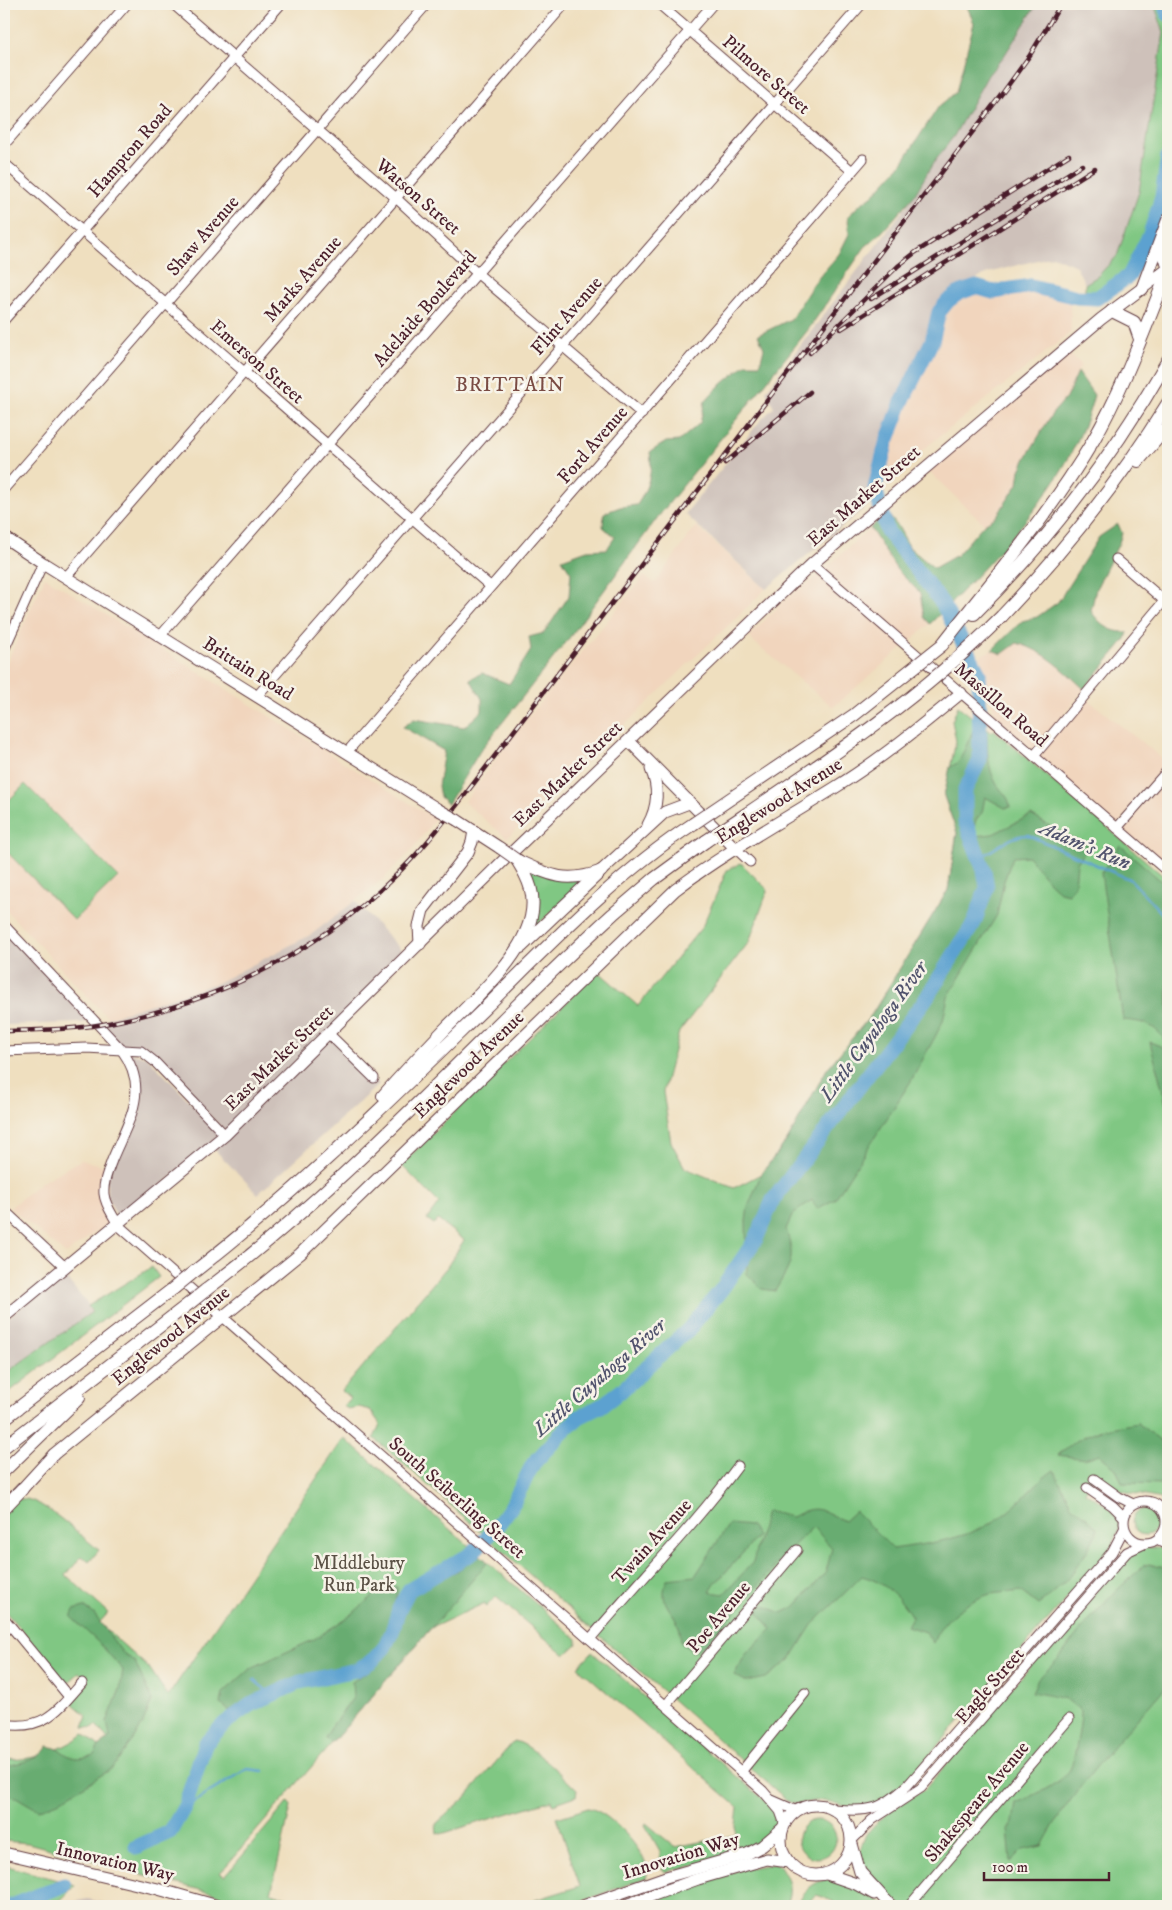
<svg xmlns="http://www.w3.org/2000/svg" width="1172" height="1910" font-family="'IM FELL DW Pica',serif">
	<rect width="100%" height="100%" fill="#f7f3e8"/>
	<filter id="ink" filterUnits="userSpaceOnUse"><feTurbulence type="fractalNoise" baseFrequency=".02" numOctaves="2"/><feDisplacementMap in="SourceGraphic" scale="10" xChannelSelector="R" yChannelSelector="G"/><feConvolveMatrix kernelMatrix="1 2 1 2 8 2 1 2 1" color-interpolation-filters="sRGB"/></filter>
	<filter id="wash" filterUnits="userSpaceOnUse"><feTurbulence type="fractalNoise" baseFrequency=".0096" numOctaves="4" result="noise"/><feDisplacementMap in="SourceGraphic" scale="20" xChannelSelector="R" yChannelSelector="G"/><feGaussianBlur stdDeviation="1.12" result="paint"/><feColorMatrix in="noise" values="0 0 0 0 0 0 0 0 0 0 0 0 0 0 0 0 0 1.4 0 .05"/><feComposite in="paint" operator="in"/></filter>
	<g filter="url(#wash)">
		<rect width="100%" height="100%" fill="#efdfbf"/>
		<g fill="#f1d5bd">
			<polygon points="1031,286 1070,294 1071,332 875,488 886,444 902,402 932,341 939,312 948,301 959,293 976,287 993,292"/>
			<polygon points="1065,351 1081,364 1066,398 1052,414 1020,470 1018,484 995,517 984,524 927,470"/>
			<polygon points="696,526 766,589 507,838 464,802 519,729 644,576 655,583"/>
			<polygon points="870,528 897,570 920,593 924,617 930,624 833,707 748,637 787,598 815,578"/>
			<polygon points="45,577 435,819 411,851 382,880 312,934 217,983 108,1018 4,908 4,669"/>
			<polygon points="1017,643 1050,658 1084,689 1034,751 996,718 980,656 992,650 1002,654"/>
			<polygon points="1087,699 1168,763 1117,825 1037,756"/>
			<polygon points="1164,779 1168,783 1168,870 1119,828"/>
			<polygon points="81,1160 105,1166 102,1181 113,1219 66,1254 10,1208 40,1183"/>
		</g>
		<g fill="#cec1ba">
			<polygon points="1037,4 1154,4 1164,32 1139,192 1117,256 1098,276 1085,284 1076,266 1053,256 988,273 939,300 939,312 932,341 902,402 886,444 875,488 878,497 766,589 685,514 760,421 774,407 766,391 914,196 932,165 954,136 988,75 1004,56"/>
			<polygon points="355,901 406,955 225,1131 145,1050 134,1046 122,1047 103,1026 108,1018 217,983 312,934"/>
			<polygon points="4,925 94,1020 82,1023 4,1025"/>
			<polygon points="329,1037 379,1084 258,1194 213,1148"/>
			<polygon points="125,1051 147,1057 222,1135 119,1221 107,1196 107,1180 139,1092 139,1077"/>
			<polygon points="62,1273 93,1311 4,1374 4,1321"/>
			<polygon points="88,1899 119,1906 50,1906"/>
		</g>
		<g fill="#80c783" stroke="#657357">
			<polygon points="1154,4 1168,4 1168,156 1162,197 1150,234 1125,278 1097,298 1085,297 1085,284 1098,276 1117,256 1139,192 1164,32"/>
			<polygon points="958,706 991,732 994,730 1168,880 1168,1513 1161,1499 1117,1490 1094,1474 1085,1492 1112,1509 1121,1523 1113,1545 916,1771 883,1802 855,1809 824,1800 794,1804 788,1801 374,1438 380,1424 370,1410 359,1407 348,1409 343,1406 350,1398 342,1391 447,1267 464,1240 438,1220 434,1224 427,1219 439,1203 401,1165 598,971 638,1006 702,927 727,870 741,863 768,890 749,942 679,1032 663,1092 671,1142 685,1168 734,1188 761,1174 788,1139 827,1069 872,1014 948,890 957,832 944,796 956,741 952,721"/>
			<polygon points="25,784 118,877 74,920 4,849 4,805"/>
			<polygon points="529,868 584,881 535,927"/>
			<polygon points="152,1267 159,1277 4,1396 4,1374 92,1312 88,1306"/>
			<path d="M344 1438 577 1639V1644L565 1655 496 1597 486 1607 485 1603 431 1628 220 1873 225 1876 288 1802 291 1807 271 1893 320 1906H259L28 1843 4 1841V1759C31 1762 62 1750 84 1734L99 1746 108 1739 96 1725 92 1728 83 1727 87 1716 72 1703 88 1682 79 1673 67 1684 4 1610V1514C9 1509 14 1500 21 1499 39 1495 84 1539 99 1550L89 1562 82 1556 66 1575 108 1613 99 1623 150 1669 168 1696Z"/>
			<circle cx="1145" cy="1522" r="13"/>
			<path d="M1143 1547 1168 1549V1906H902C890 1895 875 1884 866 1871 842 1834 901 1804 925 1789L1121 1561Z"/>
			<path d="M592 1652 770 1805 778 1818C771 1856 696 1864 665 1872L660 1866V1851L645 1825 646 1823 675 1847 735 1835 738 1807 578 1667Z"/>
			<path d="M514 1741C531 1743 564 1778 577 1790L576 1796 553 1804 552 1800 441 1834 437 1833 436 1824 465 1798Z"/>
			<path d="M588 1808C609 1810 655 1859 646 1878L567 1906H516L580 1886 557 1818Z"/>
			<circle cx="817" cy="1839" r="19"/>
			<path d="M774 1864 780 1866C789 1880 793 1890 785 1906H638L741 1869Z"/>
			<polygon points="4,1865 75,1885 63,1898 52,1906 4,1906"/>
			<path d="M828 1879 867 1891 885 1906H838L830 1899 816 1895 806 1906H796C803 1892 812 1882 828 1879Z"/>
		</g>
		<g fill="#68ac71" stroke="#59664e">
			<path d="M966 4H1037L1004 56 988 75 954 136 932 165 914 196 881 233 865 247 808 330 658 517 570 637 480 751 448 804 440 797 438 786 444 751 403 727 414 719 464 727 482 711V699L470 679 482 673 509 684 531 650 529 637 544 633 569 596 571 573 562 559 587 550 607 549 615 537 603 527 604 513 620 507 637 505C648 488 653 472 650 452L666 442 679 441 700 423 705 401 716 389 746 364H760L764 348 758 335 791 319 814 283 839 254 849 234 848 217 858 206 873 195 900 166 939 106 956 92 974 23Z"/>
			<path d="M1078 372 1094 395C1072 484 992 560 930 624L924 617 920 593 897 570 870 528 887 513 899 528 910 548 934 568 957 555 984 524 996 517 1018 484 1020 470 1027 456 1052 414 1066 398Z"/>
			<path d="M1118 524 1122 533 1119 543 1096 589 1091 611C1100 624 1110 633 1128 632L1126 639 1084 689C1063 669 1045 651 1017 643L1002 654 992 650 1022 621 1037 617 1058 602 1099 537Z"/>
			<path d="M974 728 987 734C987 749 988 769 996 783 1001 792 1009 795 1010 807L1005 808 985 797 982 813C973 821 975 825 974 836L993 834 1031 815 1065 835 1090 845 1077 863 1075 885 1068 894 1060 892 1050 883 1028 856 1013 857 1004 881 997 915 948 997 943 1021 935 1037 911 1081 835 1199 817 1209 812 1200 793 1214 786 1229C796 1260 791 1264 775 1291L762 1289 747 1274 746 1221 748 1207 761 1174 788 1139 827 1069 872 1014 948 890 957 833 944 796 950 767 959 762Z"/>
			<path d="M1120 845 1168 887V1047C1157 1025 1147 1022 1123 1020L1101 873Z"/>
			<polygon points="1150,1042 1168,1049 1168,1107 1166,1104"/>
			<path d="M1138 1423 1168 1448V1487L1163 1484 1122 1483 1116 1469 1099 1454 1085 1459 1058 1455C1086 1430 1103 1429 1138 1423Z"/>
			<path d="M1054 1470 1071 1505 1088 1518 1098 1530C1083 1561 1067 1585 1038 1605L1020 1591C1009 1593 994 1592 984 1596 963 1604 940 1622 933 1643L925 1632 907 1626 912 1617C900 1597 885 1582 862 1576L812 1625 790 1660 766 1678 747 1682 734 1675 746 1654 772 1629 758 1612 760 1604 782 1613 796 1606 826 1572 832 1548 813 1527 795 1544 707 1644 693 1652 681 1643C680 1638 681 1632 679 1627 671 1606 658 1605 667 1579L695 1576 729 1524 751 1526 758 1536 715 1584 710 1592 724 1594 753 1562 766 1511 792 1517C816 1503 822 1510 844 1521L855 1511 893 1549C931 1543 970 1539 1002 1516 1021 1503 1033 1484 1054 1470Z"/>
			<polygon points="480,1555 488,1562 332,1743 325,1738 334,1723 353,1698 352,1682 371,1669 391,1648 408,1599 426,1585 457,1571"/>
			<path d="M1149 1564 1168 1569V1684C1127 1732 1070 1791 1042 1846L1023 1850 1011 1862 1008 1830 1013 1822 1016 1803C1032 1796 1057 1786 1069 1771 1075 1763 1081 1721 1081 1711L1066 1699 1032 1692 1038 1679 1060 1657 1081 1629 1116 1591 1143 1566Z"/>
			<path d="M392 1586 397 1587V1593C391 1618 385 1653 359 1665 344 1672 326 1672 310 1676 281 1683 255 1696 229 1711L221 1704 223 1693 251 1668 313 1640 351 1615 378 1591 383 1595Z"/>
			<path d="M84 1607 94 1614 122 1652 135 1662 152 1700 142 1726 113 1768 58 1802 38 1810 16 1797 4 1795V1764L7 1766C22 1762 40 1760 48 1746 70 1750 64 1764 94 1755L99 1746 110 1737 107 1722 120 1689 123 1670 101 1645 71 1617 74 1610Z"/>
		</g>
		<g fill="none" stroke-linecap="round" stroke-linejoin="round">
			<g stroke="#5ba1d0" stroke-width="2.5">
				<path d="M980 858C995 849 1010 835 1028 835L1131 880 1168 920"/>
				<polyline points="254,1680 272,1695"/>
				<polyline points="184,1808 247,1769 264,1771"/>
			</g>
			<g stroke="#5ba1d0" stroke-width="15">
				<polyline points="1166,4 1168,14"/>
				<polyline points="136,1847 170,1832 185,1806 205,1744 225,1723 250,1705 300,1682 356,1670 372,1661 384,1648 392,1632 399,1609 409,1590 471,1554 494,1530 511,1507 533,1464 558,1437 579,1417 601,1406 621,1391 689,1329 721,1290 756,1239 773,1200 925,1000 974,923 987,887 984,870 965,821 965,790 980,760 979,673 942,603 887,531 875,488 886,444 902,402 932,341 939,312 948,301 959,293 976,287 993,292 1031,286 1077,297 1097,298 1129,276 1150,234 1162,197 1168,156"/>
				<polyline points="12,1906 64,1885"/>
			</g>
		</g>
	</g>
	<g filter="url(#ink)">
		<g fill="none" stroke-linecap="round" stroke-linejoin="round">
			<g stroke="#633c41" stroke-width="11">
				<g id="minor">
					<polyline points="173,4 396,198 478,274 642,414"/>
					<polyline points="659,4 852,171"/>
					<polyline points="4,145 127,4"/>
					<polyline points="4,163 490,586"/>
					<polyline points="4,320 281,4"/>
					<polyline points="4,489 427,4"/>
					<polyline points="1116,559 1167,603"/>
					<polyline points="812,564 1168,872"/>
					<polyline points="66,577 565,4"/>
					<polyline points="161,635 713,4"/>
					<polyline points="4,650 43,563"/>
					<polyline points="257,696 862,4"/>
					<polyline points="347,752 863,159"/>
					<polyline points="1034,756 1164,601"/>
					<polyline points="1117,828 1168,770"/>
					<polyline points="735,848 750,862"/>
					<path d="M4 925 121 1049C151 1090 129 1119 112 1160 108 1171 103 1182 104 1194 105 1205 113 1215 118 1225L763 1791 780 1811 785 1825"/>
					<polyline points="329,1034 374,1078"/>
					<polyline points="4,1051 86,1048 141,1051 155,1062 225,1135"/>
					<polyline points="4,1210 65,1267"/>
					<polyline points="1094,1479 1119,1497 1133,1504"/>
					<polyline points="1087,1488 1113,1506 1124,1517"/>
					<circle cx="1145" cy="1522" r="21"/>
					<polyline points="1158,1539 1168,1546"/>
					<polyline points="4,1618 69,1697"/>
					<path d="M590 1639C639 1581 693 1527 738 1466"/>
					<polyline points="666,1705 797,1550"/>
					<path d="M4 1724C44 1731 58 1710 82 1683"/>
					<polyline points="741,1772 805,1693"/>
					<polyline points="772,1800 797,1811"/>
					<path d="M833 1809C869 1812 880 1811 908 1785L1112 1552 1124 1529"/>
					<polyline points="851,1841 872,1820 921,1788 1119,1561 1127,1552 1144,1544"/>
					<polyline points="909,1906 1069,1719"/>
				</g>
			</g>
			<g stroke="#633c41" stroke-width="13">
				<g id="major">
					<polyline points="4,537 43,563 439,810"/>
					<polyline points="629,741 735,848"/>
					<polyline points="457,820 500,848"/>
					<path d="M648 825C658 807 659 787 651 769"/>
					<path d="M517 860C549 875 565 884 601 871L665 812 689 803"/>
					<polyline points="420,944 419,926 423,910 468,852 472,842 474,831"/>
					<polyline points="4,1317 225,1135 505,859 812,564 1101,319 1168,269"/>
					<path d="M22 1489 54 1454 300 1254 675 890C727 851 782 821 836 787 881 759 921 726 961 693"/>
					<circle cx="816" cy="1840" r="35"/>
					<polyline points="852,1844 860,1872 891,1906"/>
					<polyline points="4,1853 158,1889 218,1906"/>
					<polyline points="827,1874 856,1884 874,1894"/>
					<polyline points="583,1906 666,1877 747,1854 762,1846 783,1828"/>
					<polyline points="623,1906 698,1879 767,1859 789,1862"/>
				</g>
			</g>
			<g stroke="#633c41" stroke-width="14">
				<g id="highway">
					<polyline points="1165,236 1165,257 1168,266"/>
					<polyline points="1142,289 1168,220"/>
					<polyline points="1112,311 1134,322 1140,339"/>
					<polyline points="1138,461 1168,426"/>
					<path d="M974 614C1051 538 1115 453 1168 360"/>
					<path d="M1002 616C1065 550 1120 481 1168 403"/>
					<path d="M942 645C994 578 1050 514 1093 441 1124 387 1145 328 1168 271"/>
					<polyline points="521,947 601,871"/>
					<path d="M383 1096C404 1072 426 1049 448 1026 476 998 522 957 531 917 536 895 529 879 517 860"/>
					<path d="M190 1275C295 1194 389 1101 484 1009 550 944 615 875 693 824"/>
					<path d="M206 1290C354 1179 476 1039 613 914L654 879 706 841"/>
					<polyline points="4,1419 174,1288"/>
					<polyline points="4,1447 191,1302"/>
					<polyline points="4,1471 79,1398"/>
					<polyline points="4,1508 22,1489"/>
				</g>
			</g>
			<use href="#minor" stroke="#fff" stroke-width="9"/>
			<use href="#major" stroke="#fff" stroke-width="11"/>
			<use href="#highway" stroke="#fff" stroke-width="12"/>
			<g stroke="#4a1f2b" stroke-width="4.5">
				<g id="rail">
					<polyline points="871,299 1082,165"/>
					<polyline points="841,329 1095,168"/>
					<polyline points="810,353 898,266 916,252 1069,155"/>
					<polyline points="725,463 810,392"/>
					<path d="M4 1031C38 1030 75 1030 109 1023 223 1001 330 946 410 861 437 833 460 801 484 770L1004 91 1030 55 1061 4"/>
				</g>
			</g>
			<use href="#rail" stroke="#f7f3e8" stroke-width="2.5" stroke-dasharray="8" stroke-linecap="butt"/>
			<g stroke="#633c41" stroke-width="13" stroke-linecap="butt">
				<g id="major-bridge">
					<polyline points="439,810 457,820"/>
					<polyline points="500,848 517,860"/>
				</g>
			</g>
			<g stroke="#633c41" stroke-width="14" stroke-linecap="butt">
				<g id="highway-bridge">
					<polyline points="693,824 854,715 942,645"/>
					<path d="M706 841C810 771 913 706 1002 616"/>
					<polyline points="174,1288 190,1275"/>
					<polyline points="191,1302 206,1290"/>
				</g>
			</g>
			<use href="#major-bridge" stroke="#fff" stroke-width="11"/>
			<use href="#highway-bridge" stroke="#fff" stroke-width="12"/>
		</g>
	</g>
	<g text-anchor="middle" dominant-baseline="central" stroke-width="5" stroke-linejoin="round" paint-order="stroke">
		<g font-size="19" fill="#4a1f2b" stroke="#f7f3e8">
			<text transform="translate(766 75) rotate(41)">Pilmore Street</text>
			<text transform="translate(130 151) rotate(-49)">Hampton Road</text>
			<text transform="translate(418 197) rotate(41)">Watson Street</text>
			<text transform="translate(203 236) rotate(-49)">Shaw Avenue</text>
			<text transform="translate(303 279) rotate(-49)">Marks Avenue</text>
			<text transform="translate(425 309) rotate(-49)">Adelaide Boulevard</text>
			<text transform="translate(567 316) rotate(-49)">Flint Avenue</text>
			<text transform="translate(257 362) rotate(41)">Emerson Street</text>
			<text transform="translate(593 445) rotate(-49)">Ford Avenue</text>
			<text transform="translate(864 496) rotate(-41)">East Market Street</text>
			<text transform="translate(248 669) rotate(32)">Brittain Road</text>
			<text transform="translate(1001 705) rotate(41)">Massillon Road</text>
			<text transform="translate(568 774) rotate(-44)">East Market Street</text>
			<text transform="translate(779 801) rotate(-32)">Englewood Avenue</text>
			<text transform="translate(279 1058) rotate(-44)">East Market Street</text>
			<text transform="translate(469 1065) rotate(-44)">Englewood Avenue</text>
			<text transform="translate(171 1336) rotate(-39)">Englewood Avenue</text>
			<text transform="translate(457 1498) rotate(41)">South Seiberling Street</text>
			<text transform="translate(652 1542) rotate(-48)">Twain Avenue</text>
			<text transform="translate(719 1617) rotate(-50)">Poe Avenue</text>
			<text transform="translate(990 1686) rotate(-49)">Eagle Street</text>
			<text transform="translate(977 1802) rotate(-50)">Shakespeare Avenue</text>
			<text transform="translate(681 1856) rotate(-17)">Innovation Way</text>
			<text transform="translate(115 1862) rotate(13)">Innovation Way</text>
		</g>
		<g font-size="19" fill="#5a5145" stroke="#f7f3e8">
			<text x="359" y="1563">MIddlebury<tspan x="359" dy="22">Run Park</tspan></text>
		</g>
		<g font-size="20" letter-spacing="1" fill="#7a4b43" stroke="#f7f3e8">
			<text x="510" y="385">BRITTAIN</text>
		</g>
		<g font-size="20" font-style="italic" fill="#51536d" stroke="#f7f3e8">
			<text transform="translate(1085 846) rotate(23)">Adam's Run</text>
			<text transform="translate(874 1032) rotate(-54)">Little Cuyahoga River</text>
			<text transform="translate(600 1378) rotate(-41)">Little Cuyahoga River</text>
		</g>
	</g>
	<rect width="1172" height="1910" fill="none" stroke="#f7f3e8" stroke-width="20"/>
	<path d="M984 1872v8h125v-8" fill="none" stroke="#4a1f2b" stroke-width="2.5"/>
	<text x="992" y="1872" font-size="15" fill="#4a1f2b" stroke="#f7f3e8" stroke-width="4" paint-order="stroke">100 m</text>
</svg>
